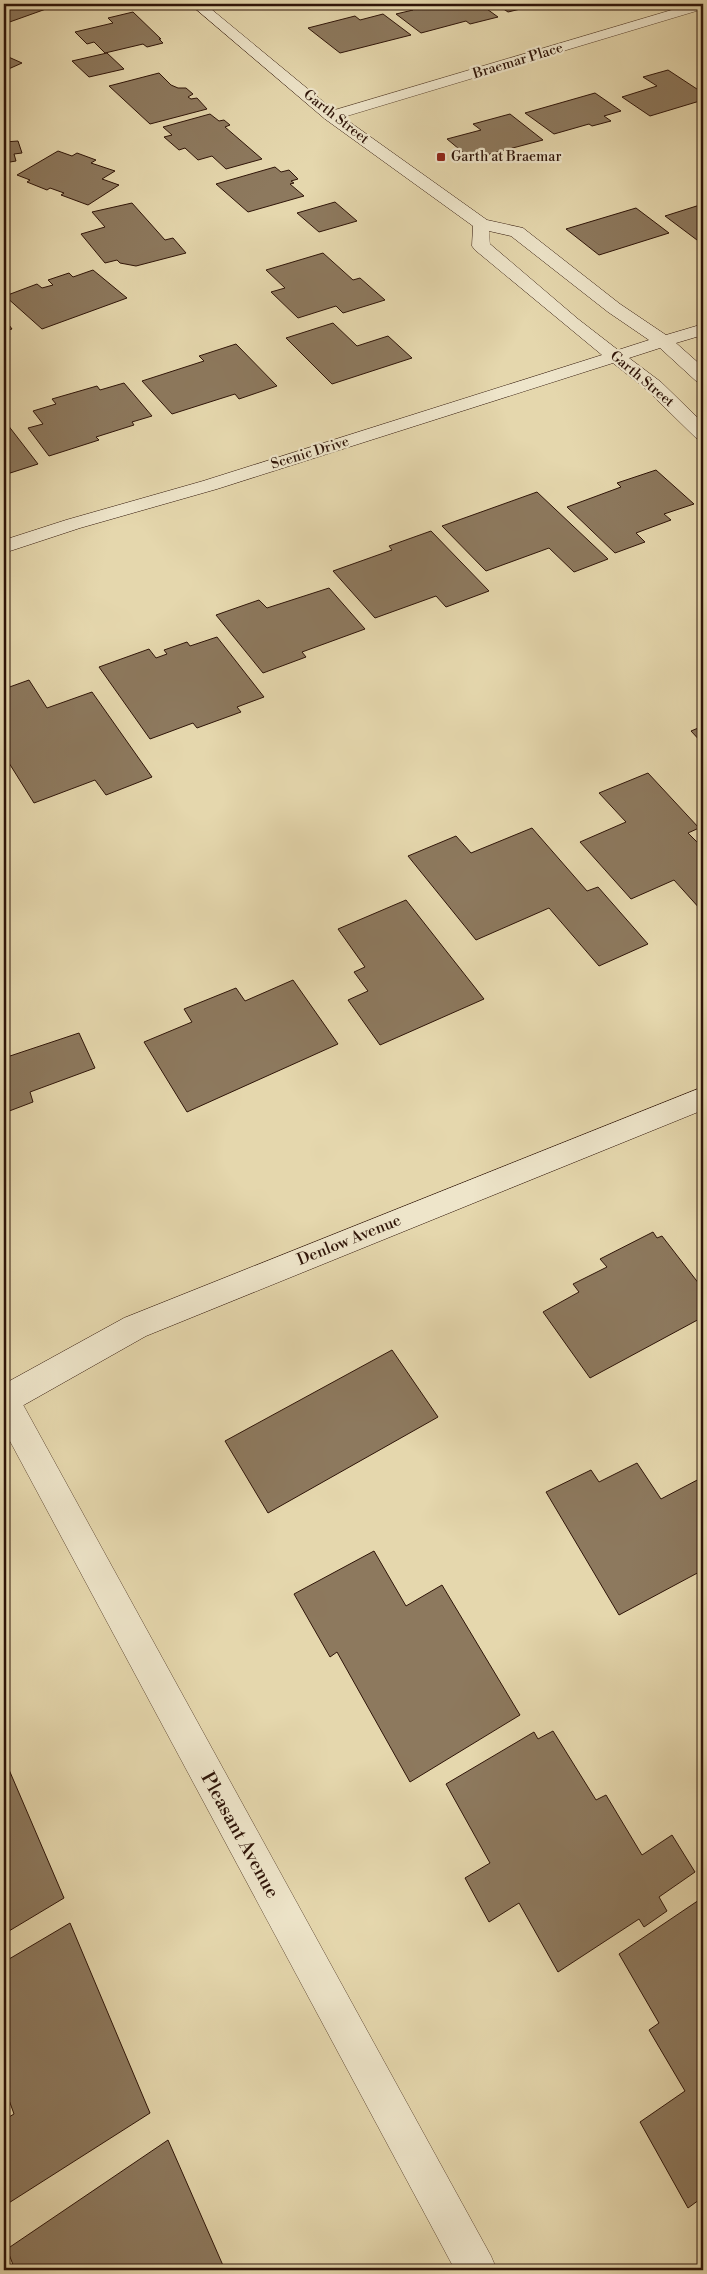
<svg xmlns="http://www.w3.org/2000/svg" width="707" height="2274" font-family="'Libre Bodoni',serif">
	<rect width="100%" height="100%" fill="#e5d7ad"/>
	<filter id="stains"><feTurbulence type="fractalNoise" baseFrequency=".004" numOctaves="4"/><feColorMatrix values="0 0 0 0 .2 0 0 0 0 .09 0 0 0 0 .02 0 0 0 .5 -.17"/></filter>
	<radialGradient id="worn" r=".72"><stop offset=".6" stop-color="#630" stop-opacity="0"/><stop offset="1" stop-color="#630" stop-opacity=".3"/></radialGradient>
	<g fill="#8d795e" stroke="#2e1408">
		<polygon points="4,4 60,4 4,24"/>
		<polygon points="422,4 480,4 498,17 470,24 466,21 421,33 396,14 413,10 408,7"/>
		<polygon points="496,4 541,4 508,12"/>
		<polygon points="133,12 161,39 159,39 163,43 147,47 143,44 105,53 94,42 87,44 75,32 113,23 108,18"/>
		<polygon points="383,14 411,35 340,53 308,28 355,16 360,20"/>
		<polygon points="107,53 124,69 89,77 72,61"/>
		<polygon points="4,55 22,63 4,71"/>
		<polygon points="668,70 703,93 703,100 650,116 622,97 657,86 643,77"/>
		<polygon points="159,73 171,85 178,88 186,88 193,94 188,97 191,99 197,98 207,109 150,124 109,86"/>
		<polygon points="595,93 621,111 604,116 611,121 592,126 589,124 554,134 525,113"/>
		<polygon points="210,114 219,121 224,120 230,125 225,127 262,159 226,169 212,156 198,160 185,148 179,150 164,137 172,135 163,127"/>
		<polygon points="510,114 543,140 471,159 447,139 481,130 473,124"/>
		<polygon points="18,141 22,153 14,154 16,161 4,163 4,142"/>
		<polygon points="58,151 72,156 77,153 96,160 91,163 115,171 102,179 119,185 88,205 61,195 64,193 50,188 47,190 27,182 30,180 17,175"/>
		<polygon points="275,167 281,172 289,170 298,179 291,181 294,183 290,184 304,196 248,212 216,184"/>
		<polygon points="335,202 357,221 319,232 297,213"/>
		<polygon points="132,203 165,240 173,238 186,253 136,266 120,263 117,260 105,263 81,234 105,227 92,212"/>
		<polygon points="703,204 703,238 697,240 665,216"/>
		<polygon points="636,208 669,233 599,255 566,229"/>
		<polygon points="323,253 353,280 360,278 385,300 343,313 336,306 298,318 271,292 285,288 266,270"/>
		<polygon points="93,270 127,298 42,329 5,296 37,284 42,288 53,285 48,280 69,273 73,277"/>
		<polygon points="4,318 12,329 4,331"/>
		<polygon points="333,323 357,346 388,336 412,358 332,384 286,338"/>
		<polygon points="236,344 277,386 239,399 235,394 172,414 142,381 204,361 199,356"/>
		<polygon points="124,383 152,416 132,422 134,425 96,437 99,440 49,456 28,428 43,424 33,411 56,404 52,399 97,386 100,390"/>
		<polygon points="4,420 38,464 4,475"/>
		<polygon points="656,470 694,504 664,514 671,520 636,533 645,542 615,553 567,507 621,487 617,483"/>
		<polygon points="537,492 608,559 574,572 549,548 486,571 442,526"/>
		<polygon points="431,531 489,591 446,607 436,596 375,618 333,571 392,550 389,546"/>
		<polygon points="329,588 365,629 302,652 306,657 263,673 216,615 259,600 267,608"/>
		<polygon points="217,637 264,697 237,707 241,712 197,728 193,723 150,739 99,667 149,649 156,658 167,654 164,650 187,642 190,646"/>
		<polygon points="29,680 47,708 92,692 152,777 106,795 95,780 34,803 4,755 4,689"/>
		<polygon points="703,726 703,744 691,731"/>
		<polygon points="648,773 699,828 688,833 703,848 703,909 701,910 674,880 631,899 580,842 626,822 599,793"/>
		<polygon points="532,828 587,891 598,887 648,944 599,966 549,908 476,940 408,856 456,836 471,853"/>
		<polygon points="406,900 484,999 380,1045 348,1000 368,991 354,972 365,967 338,929"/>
		<polygon points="293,980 338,1044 187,1112 144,1042 192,1022 184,1009 236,988 245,1001"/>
		<polygon points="79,1033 95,1068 30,1092 33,1102 4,1113 4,1058"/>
		<polygon points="653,1232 657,1238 662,1236 703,1289 703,1317 590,1378 543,1312 579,1292 573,1284 607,1267 600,1259"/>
		<polygon points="392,1350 438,1417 268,1513 225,1441"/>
		<polygon points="637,1463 661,1499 703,1477 703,1570 619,1615 546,1492 591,1470 599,1482"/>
		<polygon points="374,1551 406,1606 442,1585 520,1715 410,1782 337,1652 330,1657 294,1594"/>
		<polygon points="553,1731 596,1800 606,1795 642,1855 672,1835 695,1872 659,1897 667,1911 644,1927 639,1919 558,1972 519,1903 489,1922 465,1878 490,1863 446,1784 534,1732 538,1739"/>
		<polygon points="4,1758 64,1898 4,1934"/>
		<polygon points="702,1898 703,2197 688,2208 640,2122 685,2091 649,2030 659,2023 619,1954"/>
		<polygon points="70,1923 150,2113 4,2206 4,2120 14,2114 4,2086 4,2041 8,2039 4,2027 4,1962"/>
		<polygon points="168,2140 225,2270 15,2270 7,2249"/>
	</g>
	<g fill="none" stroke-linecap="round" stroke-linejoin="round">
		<g stroke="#5c4531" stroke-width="1">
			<g id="street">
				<polygon points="692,4 703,4 703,9 337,119 325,119 323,116 325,113"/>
				<polygon points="4,1386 15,1390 491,2256 497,2270 455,2270 4,1430"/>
			</g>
		</g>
		<g stroke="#2e1408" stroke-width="1">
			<g id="secondary">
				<path d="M190 4H205L337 113 487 220 523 228 620 304 666 335 703 324V335L676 343 703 367V383L696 381 660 348 629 358 661 382 703 423V440L696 438 647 390 613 363 217 489 80 528 4 553V540L66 520 203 481 602 355 475 250 472 246 473 226 325 119ZM489 231 511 236 608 312 649 340 618 350 578 319 490 244Z"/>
				<polygon points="703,1087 703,1110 146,1336 15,1410 4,1414 4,1384 124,1318"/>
			</g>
		</g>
		<use href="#street" fill="#eee5ca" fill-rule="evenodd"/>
		<use href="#secondary" fill="#eee5ca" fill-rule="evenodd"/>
	</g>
	<rect fill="#8f2418" stroke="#eee5ca" stroke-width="2" x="436" y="152" width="10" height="10" rx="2.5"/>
	<g text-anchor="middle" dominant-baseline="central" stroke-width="4.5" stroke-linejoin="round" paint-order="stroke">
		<g font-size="14" fill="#2e1408" stroke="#eee5ca">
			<text transform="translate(518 61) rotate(-17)">Braemar Place</text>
			<text transform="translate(336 117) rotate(38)">Garth Street</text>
			<text transform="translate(642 379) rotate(40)">Garth Street</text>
			<text transform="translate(310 453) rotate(-17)">Scenic Drive</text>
		</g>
		<g font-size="14" fill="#2e1408" stroke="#eee5ca" text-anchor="start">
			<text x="451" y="157">Garth at Braemar</text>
		</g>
		<g font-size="16" fill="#2e1408" stroke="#eee5ca">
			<text transform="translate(349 1240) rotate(-22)">Denlow Avenue</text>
		</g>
		<g font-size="19" fill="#2e1408" stroke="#eee5ca">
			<text transform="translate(240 1835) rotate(61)">Pleasant Avenue</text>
		</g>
	</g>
	<rect width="707" height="2274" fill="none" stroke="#e5d7ad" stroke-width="20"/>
	<rect x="5" y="5" width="697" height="2264" fill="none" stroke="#2e1408" stroke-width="2.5"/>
	<rect x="10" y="10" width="687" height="2254" fill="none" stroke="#2e1408"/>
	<rect width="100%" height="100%" filter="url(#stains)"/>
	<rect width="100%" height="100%" fill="url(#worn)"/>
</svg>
